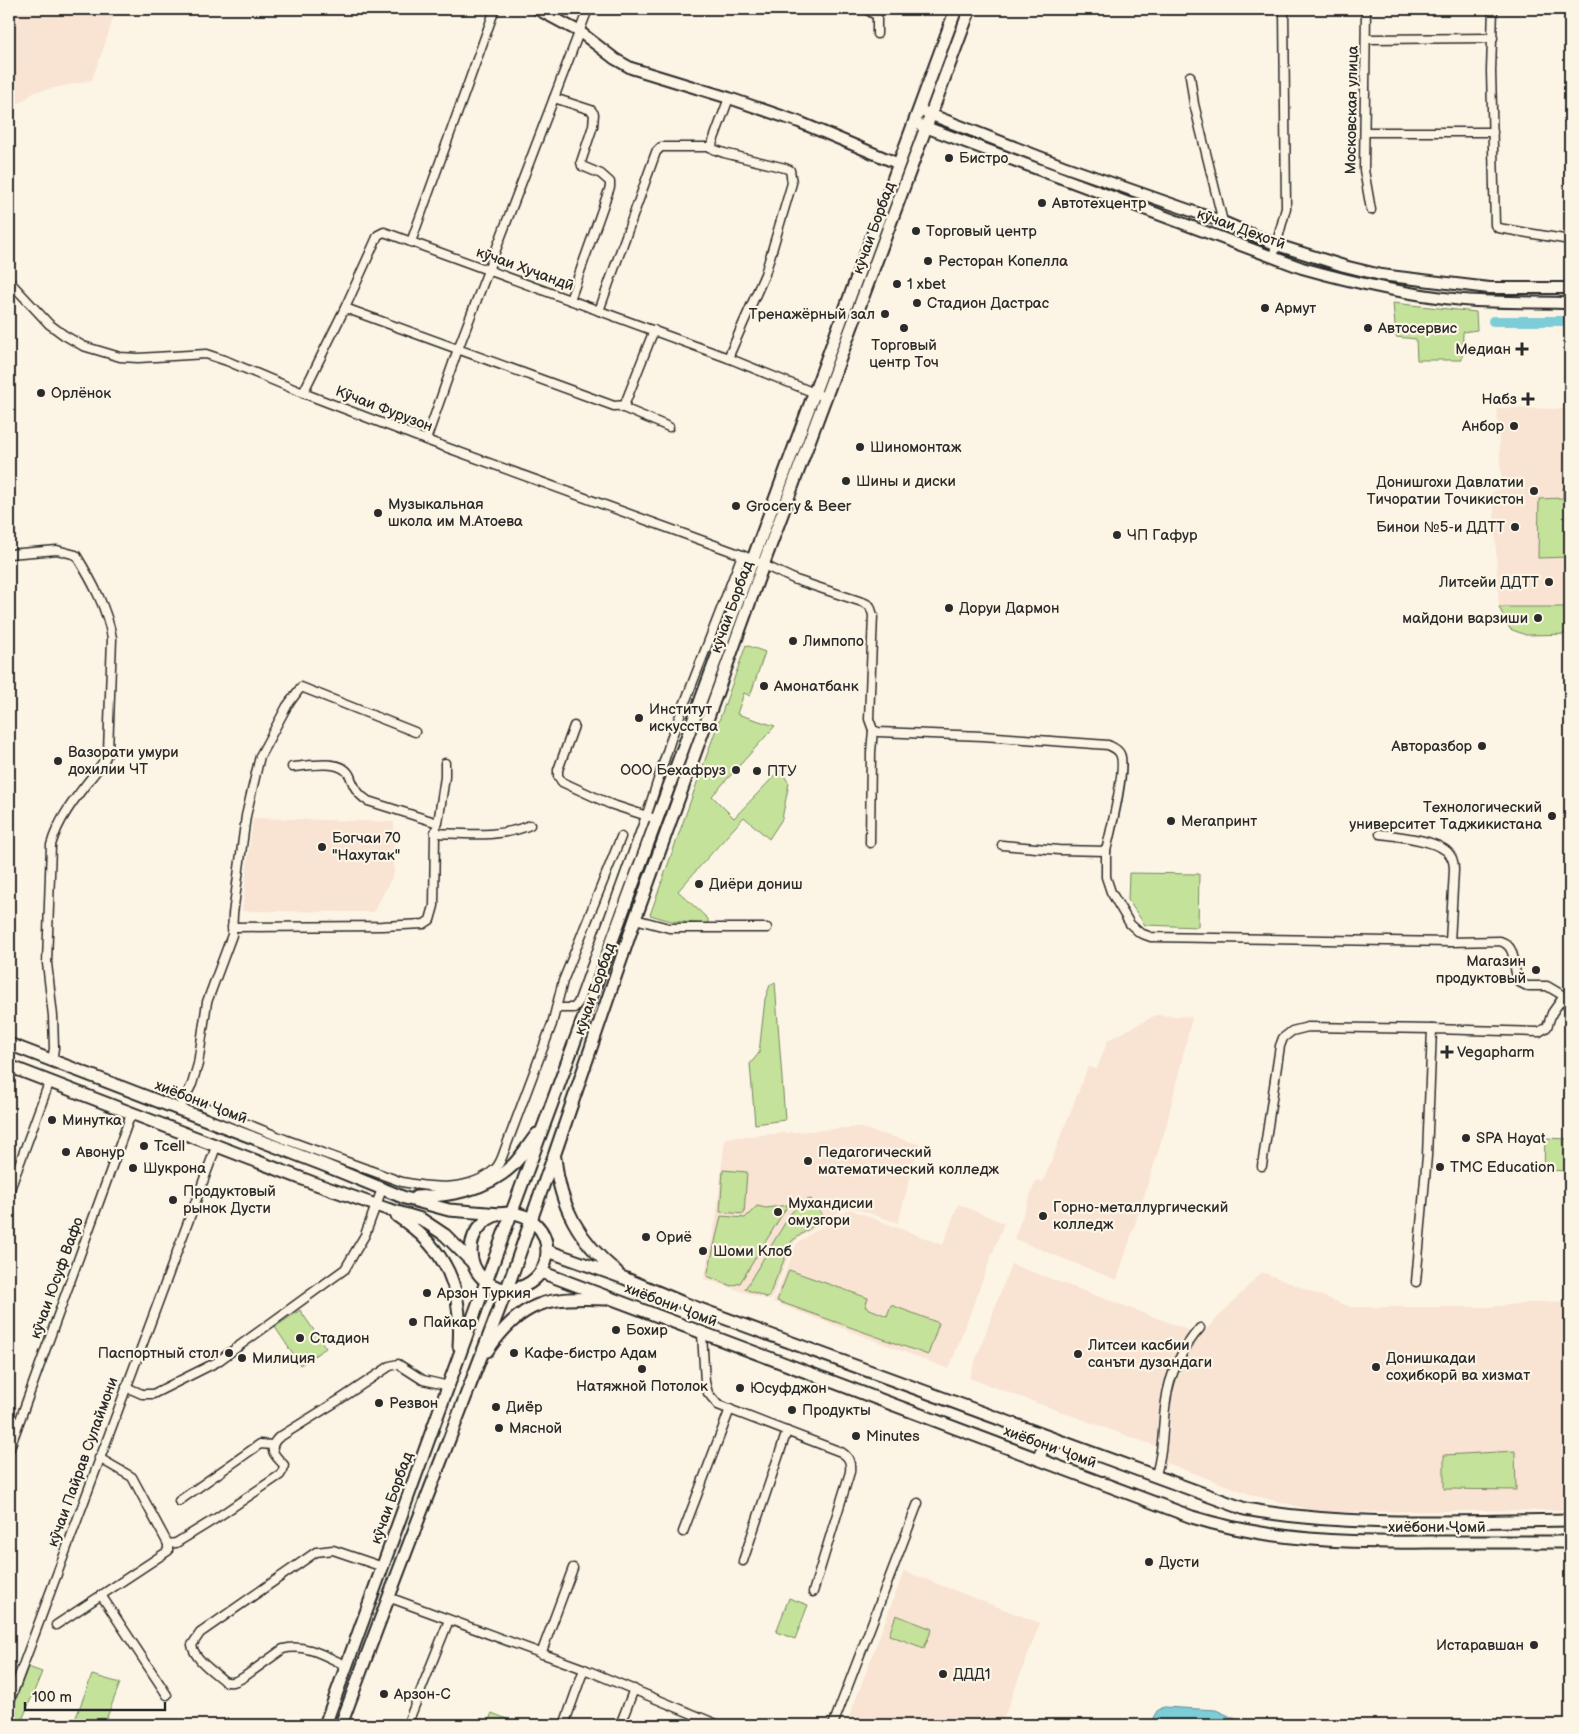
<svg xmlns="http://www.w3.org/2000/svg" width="1579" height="1734" font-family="'Balsamiq Sans',sans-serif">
	<rect width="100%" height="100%" fill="#fcf5e5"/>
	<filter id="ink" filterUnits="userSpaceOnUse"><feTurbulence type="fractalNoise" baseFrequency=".02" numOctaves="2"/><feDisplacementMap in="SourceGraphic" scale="10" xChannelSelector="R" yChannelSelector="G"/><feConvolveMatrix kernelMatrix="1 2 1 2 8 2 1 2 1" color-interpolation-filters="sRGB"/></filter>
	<g filter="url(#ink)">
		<g fill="#f9e3d3">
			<polygon points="9,9 116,9 108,35 92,80 35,92 9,110"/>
			<polygon points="1568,345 1570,345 1570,635 1526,636 1510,630 1499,610 1493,492 1502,489 1497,408 1567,409"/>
			<polygon points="9,797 10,797 12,875 9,875"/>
			<polygon points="253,818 394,822 394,873 374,912 242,911"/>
			<polygon points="1156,1015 1192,1017 1166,1127 1117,1280 1014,1239 1036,1180 1043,1182 1088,1067 1097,1069 1108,1040"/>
			<polygon points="857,1127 919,1144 898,1223 848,1206 795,1241 771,1301 704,1279 716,1219 725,1138"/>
			<polygon points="958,1204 1004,1223 949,1369 773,1302 797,1243 849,1209 943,1245"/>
			<polygon points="1011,1264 1189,1330 1160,1401 1155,1446 969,1378"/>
			<polygon points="1262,1272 1350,1307 1487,1307 1541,1302 1570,1301 1570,1510 1321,1512 1252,1495 1164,1462 1170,1428 1171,1392 1194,1342"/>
			<polygon points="904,1571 1040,1623 1001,1725 846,1725"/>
		</g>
		<g fill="#c4e29a" stroke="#788662">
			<polygon points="1393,303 1476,312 1477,330 1463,332 1462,360 1417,360 1416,339 1396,337"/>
			<polygon points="1563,488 1570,488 1570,557 1538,558 1539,499 1563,498"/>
			<polygon points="1499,607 1570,607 1570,634 1526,635 1510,629"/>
			<polygon points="746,645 765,652 750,696 744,693 737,714 775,726 712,796 734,818 780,770 789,783 782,819 769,839 744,817 678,891 708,919 708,924 671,921 650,915"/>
			<polygon points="1129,873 1199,874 1198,927 1145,925 1128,900"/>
			<polygon points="775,982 785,1120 755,1124 750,1064 759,1053 765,999 770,985"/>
			<polygon points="1545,1138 1570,1139 1570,1171 1544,1170"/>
			<polygon points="723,1170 747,1172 744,1214 720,1212"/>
			<polygon points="811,1199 824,1218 792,1241 768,1298 745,1289 791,1213 803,1201"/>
			<polygon points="788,1205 740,1283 731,1286 707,1276 721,1216 745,1218 757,1206 766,1208"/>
			<polygon points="789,1270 868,1298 865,1307 887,1316 891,1305 939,1323 928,1355 777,1301"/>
			<polygon points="300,1310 326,1348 300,1365 275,1327"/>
			<polygon points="1515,1451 1516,1490 1444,1489 1444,1455"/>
			<polygon points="789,1598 808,1605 795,1639 776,1632"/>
			<polygon points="896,1615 932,1629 924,1648 889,1635"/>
			<polygon points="28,1667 42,1672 20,1725 9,1725 9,1718"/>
			<polygon points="92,1675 120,1683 104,1725 73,1725"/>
			<polygon points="492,1713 514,1722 513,1725 487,1725"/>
		</g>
		<polygon fill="#7dcdd9" stroke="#5c8c93" points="1164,1707 1216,1710 1249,1725 1149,1725 1157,1711"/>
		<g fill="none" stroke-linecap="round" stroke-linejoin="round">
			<polyline stroke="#7dcdd9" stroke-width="10" points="1493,321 1570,321"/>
			<g stroke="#2b2b2b" stroke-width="11">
				<g id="minor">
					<polyline points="866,9 877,16 877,34"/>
					<polyline points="1366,9 1364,170 1371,210"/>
					<polyline points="1493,9 1491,71 1495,225 1498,228 1570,240"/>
					<polyline points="1367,39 1493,38"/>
					<polyline points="1190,76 1194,104 1223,222"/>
					<polyline points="554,98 591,110 594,114 593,126 581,162 582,166 601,174 610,182 610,187 570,300"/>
					<polyline points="1365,132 1493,132"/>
					<polyline points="411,242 495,9"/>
					<polyline points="1273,257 1286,208 1284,9"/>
					<path d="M9 281 49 324 64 335 83 346 120 357 138 358 206 354 227 361 303 393 426 440 742 555 796 580 865 603 870 606 873 615 869 719 873 730 878 732 983 736 1108 745C1112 747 1118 749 1120 754 1127 766 1110 834 1106 851L1059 850 1002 845"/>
					<polyline points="345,308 614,406 625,405 626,401 654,330"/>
					<polyline points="599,311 656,152 661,147 712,147"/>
					<polyline points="728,358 765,274 792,183 790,170 785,168 724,153 713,149 712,144 729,98"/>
					<polyline points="303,393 345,308 378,235 384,232 728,358 827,398"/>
					<polyline points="621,407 669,427"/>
					<polyline points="426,440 458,349 588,9"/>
					<path d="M9 554 57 550 76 555C92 581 107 608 112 638L108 752 104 761C84 788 60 813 51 845L47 963 53 1016 54 1048 52 1062"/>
					<polyline points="574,726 558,770 558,776 562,782 610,804 650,817"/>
					<path d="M292 767C309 766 342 758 350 776 354 787 358 795 368 801L438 823 445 777V763"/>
					<path d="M436 829 435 833C467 834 500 838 530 825"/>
					<path d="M1380 834C1396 836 1441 840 1450 855 1453 859 1454 864 1454 870L1450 942"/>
					<polyline points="870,843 871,752 873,730"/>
					<path d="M1106 851V877L1111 892 1130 924 1140 933 1151 937 1450 942 1500 941C1519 947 1511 968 1519 982L1527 986H1547L1564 996"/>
					<polyline points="635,919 669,928 767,928"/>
					<polyline points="232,927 382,926 424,924 430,920 434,906 435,833"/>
					<polyline points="557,1008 574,1008 578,1003 649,808 672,736 742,555"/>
					<path d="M203 1106 287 1140 402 1182C432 1188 470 1192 495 1169 499 1165 502 1158 504 1152L552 1024 563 981 621 837"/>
					<polyline points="179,1110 192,1084 198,1064 207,1002 232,935 233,914 246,816 260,756 287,706 301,687 415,732"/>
					<polyline points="1262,1166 1280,1046 1283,1038 1292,1031 1308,1027 1432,1029"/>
					<polyline points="9,1192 49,1083"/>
					<polyline points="1416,1282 1427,1156 1432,1029 1539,1032 1547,1027 1552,1013 1564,996 1570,996"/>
					<path d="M702 1334 705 1382 708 1393 718 1405 841 1452C849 1457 851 1462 850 1472L813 1592"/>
					<polyline points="126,1387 142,1394 153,1394 217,1362 345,1269 365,1235 382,1189"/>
					<polyline points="9,1450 131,1114"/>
					<path d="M1156 1474C1164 1450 1162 1425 1166 1401 1169 1375 1183 1347 1200 1328"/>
					<polyline points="179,1501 260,1444 272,1445"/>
					<polyline points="683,1532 730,1409"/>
					<path d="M168 1544 176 1543 215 1519 280 1475 283 1470 284 1465C275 1456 267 1449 278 1438L339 1400 390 1366 398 1364 423 1380 449 1386"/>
					<polyline points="743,1561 787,1431"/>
					<polyline points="101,1595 167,1695"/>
					<polyline points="388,1597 584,1669 719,1725"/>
					<polyline points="56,1625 168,1551 168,1544 132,1477 99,1458"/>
					<polyline points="541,1654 573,1568"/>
					<path d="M347 1666C327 1657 306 1643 283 1649L244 1677C237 1681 232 1684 224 1681 214 1672 194 1659 192 1645L200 1633 316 1552 333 1550 383 1567"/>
					<polyline points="9,1703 216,1147"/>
					<polyline points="407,1725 449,1620"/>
					<polyline points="564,1725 584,1669"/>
					<polyline points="620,1725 634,1689"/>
					<polyline points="833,1725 918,1503"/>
				</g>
			</g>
			<g stroke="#2b2b2b" stroke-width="14">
				<g id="tertiary">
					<polyline points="537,9 580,32 615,59 631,68 729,98 799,122 899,164"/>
					<polyline points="919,110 1063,166 1223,222 1277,245 1344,266 1381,275 1489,288 1570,288"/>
					<path d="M920 125 1302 268C1355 283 1408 295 1463 300 1499 303 1535 302 1570 303"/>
				</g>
			</g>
			<g stroke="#2b2b2b" stroke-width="15">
				<g id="secondary">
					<polyline points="9,1044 324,1165 405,1198 449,1210 500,1214"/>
					<polyline points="9,1066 316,1184 387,1209 421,1219 445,1235 472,1262"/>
					<path d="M555 1158C560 1207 579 1241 617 1272"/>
					<path d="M416 1197C450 1196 487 1190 513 1165 522 1156 529 1144 537 1134"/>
					<circle cx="509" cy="1251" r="38"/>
					<path d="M397 1216C447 1249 463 1288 459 1346"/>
					<path d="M548 1251 624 1278 686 1304 1245 1509C1352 1528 1462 1521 1570 1520"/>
					<path d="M541 1272 1192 1517C1269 1541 1349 1543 1429 1542 1476 1542 1523 1542 1570 1542"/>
					<path d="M487 1351C523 1300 547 1297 606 1299"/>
					<polyline points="1038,1459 1048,1438"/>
					<polyline points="325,1725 486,1282 956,9"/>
					<path d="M341 1725C394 1580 451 1436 506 1291 523 1246 537 1200 554 1156L635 919 762 568 970 9"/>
				</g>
			</g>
			<use href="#minor" stroke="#fcf5e5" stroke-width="8"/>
			<use href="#tertiary" stroke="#fcf5e5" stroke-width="10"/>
			<use href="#secondary" stroke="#fcf5e5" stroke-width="11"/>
		</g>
	</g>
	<g fill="#2b2b2b" stroke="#fcf5e5" stroke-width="2">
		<circle cx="949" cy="158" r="5"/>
		<circle cx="1042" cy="203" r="5"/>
		<circle cx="916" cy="231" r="5"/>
		<circle cx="928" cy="261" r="5"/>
		<circle cx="897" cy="284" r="5"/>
		<circle cx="917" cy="303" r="5"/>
		<circle cx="1265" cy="308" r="5"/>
		<circle cx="885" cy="314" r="5"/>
		<circle cx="904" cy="328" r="5"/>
		<circle cx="1368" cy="328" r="5"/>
		<path d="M1519.5 341.5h5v5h5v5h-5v5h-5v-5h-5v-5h5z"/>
		<circle cx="41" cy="393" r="5"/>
		<path d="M1525.5 391.5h5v5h5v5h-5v5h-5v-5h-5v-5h5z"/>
		<circle cx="1514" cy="426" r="5"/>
		<circle cx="860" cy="447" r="5"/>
		<circle cx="846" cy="481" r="5"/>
		<circle cx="1534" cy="491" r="5"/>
		<circle cx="736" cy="506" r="5"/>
		<circle cx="378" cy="513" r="5"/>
		<circle cx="1515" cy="527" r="5"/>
		<circle cx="1117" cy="535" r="5"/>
		<circle cx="1549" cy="582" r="5"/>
		<circle cx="949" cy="608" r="5"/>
		<circle cx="1538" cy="618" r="5"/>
		<circle cx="793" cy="641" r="5"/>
		<circle cx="764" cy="686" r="5"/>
		<circle cx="639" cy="718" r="5"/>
		<circle cx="1482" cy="746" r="5"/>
		<circle cx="58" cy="761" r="5"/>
		<circle cx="736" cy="770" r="5"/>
		<circle cx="757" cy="771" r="5"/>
		<circle cx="1552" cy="816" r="5"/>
		<circle cx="1171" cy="821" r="5"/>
		<circle cx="322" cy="847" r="5"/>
		<circle cx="699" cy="884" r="5"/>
		<circle cx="1536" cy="970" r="5"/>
		<path d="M1444.5 1044.5h5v5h5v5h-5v5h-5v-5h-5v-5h5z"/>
		<circle cx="52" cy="1120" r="5"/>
		<circle cx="1466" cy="1138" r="5"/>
		<circle cx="144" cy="1146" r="5"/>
		<circle cx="66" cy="1152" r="5"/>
		<circle cx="808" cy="1161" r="5"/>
		<circle cx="1440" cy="1167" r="5"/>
		<circle cx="133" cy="1168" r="5"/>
		<circle cx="173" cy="1200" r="5"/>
		<circle cx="778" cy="1212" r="5"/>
		<circle cx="1043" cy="1216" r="5"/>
		<circle cx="646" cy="1237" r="5"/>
		<circle cx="703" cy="1251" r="5"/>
		<circle cx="427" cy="1293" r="5"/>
		<circle cx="413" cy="1322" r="5"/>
		<circle cx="616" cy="1330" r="5"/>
		<circle cx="300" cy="1338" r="5"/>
		<circle cx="229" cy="1353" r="5"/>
		<circle cx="514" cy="1353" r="5"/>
		<circle cx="1078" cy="1354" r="5"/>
		<circle cx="242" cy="1358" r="5"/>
		<circle cx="1376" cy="1367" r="5"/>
		<circle cx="642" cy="1369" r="5"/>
		<circle cx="740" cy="1388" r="5"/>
		<circle cx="379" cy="1403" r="5"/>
		<circle cx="496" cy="1407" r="5"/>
		<circle cx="792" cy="1410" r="5"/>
		<circle cx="499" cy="1428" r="5"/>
		<circle cx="856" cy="1436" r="5"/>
		<circle cx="1149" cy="1562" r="5"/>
		<circle cx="1534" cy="1645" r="5"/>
		<circle cx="943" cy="1674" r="5"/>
		<circle cx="384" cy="1694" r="5"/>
	</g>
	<g text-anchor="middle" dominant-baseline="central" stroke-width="4.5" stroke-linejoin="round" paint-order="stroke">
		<g font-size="15" fill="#2b2b2b" stroke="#fcf5e5">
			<text transform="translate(1352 110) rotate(-89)">Московская улица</text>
			<text transform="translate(874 228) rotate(-70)">кӯчаи Борбад</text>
			<text transform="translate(1241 229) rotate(20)">кӯчаи Деҳотӣ</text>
			<text transform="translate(525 269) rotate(20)">кӯчаи Хуҷандӣ</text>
			<text transform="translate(384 409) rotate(21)">Кӯчаи Фурузон</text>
			<text transform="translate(732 607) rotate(-70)">кӯчаи Борбад</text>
			<text transform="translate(595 989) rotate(-71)">кӯчаи Борбад</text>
			<text transform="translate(201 1102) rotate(21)">хиёбони Ҷомӣ</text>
			<text transform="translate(57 1278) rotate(-70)">кӯчаи Юсуф Вафо</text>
			<text transform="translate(671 1305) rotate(21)">хиёбони Ҷомӣ</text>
			<text transform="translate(1050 1447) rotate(20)">хиёбони Ҷомӣ</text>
			<text transform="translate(83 1462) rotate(-70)">кӯчаи Пайрав Сулаймони</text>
			<text transform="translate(392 1498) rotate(-70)">кӯчаи Борбад</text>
			<text x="1437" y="1527">хиёбони Ҷомӣ</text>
		</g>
		<g font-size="15" fill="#2b2b2b" stroke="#fcf5e5" text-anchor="start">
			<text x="959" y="158">Бистро</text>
			<text x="1052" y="203">Автотехцентр</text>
			<text x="926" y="231">Торговый центр</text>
			<text x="938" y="261">Ресторан Копелла</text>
			<text x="907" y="284">1 xbet</text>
			<text x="927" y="303">Стадион Дастрас</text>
			<text x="1275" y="308">Армут</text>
			<text x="875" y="314" text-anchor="end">Тренажёрный зал</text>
			<text x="1378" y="328">Автосервис</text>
			<text x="904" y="345" text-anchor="middle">Торговый<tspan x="904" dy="17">центр Точ</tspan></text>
			<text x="1511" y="349" text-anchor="end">Медиан</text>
			<text x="51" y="393">Орлёнок</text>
			<text x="1517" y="399" text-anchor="end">Набз</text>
			<text x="1504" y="426" text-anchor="end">Анбор</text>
			<text x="870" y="447">Шиномонтаж</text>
			<text x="856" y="481">Шины и диски</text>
			<text x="1524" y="482" text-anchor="end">Донишгохи Давлатии<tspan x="1524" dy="17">Тичоратии Точикистон</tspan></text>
			<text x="388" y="504">Музыкальная<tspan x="388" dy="17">школа им М.Атоева</tspan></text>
			<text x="746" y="506">Grocery &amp; Beer</text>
			<text x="1505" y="527" text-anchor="end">Бинои №5-и ДДТТ</text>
			<text x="1127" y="535">ЧП Гафур</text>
			<text x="1539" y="582" text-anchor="end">Литсейи ДДТТ</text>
			<text x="959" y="608">Доруи Дармон</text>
			<text x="1528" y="618" text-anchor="end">майдони варзиши</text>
			<text x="803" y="641">Лимпопо</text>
			<text x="774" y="686">Амонатбанк</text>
			<text x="649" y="709">Институт<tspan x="649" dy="17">искусства</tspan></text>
			<text x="1472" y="746" text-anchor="end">Авторазбор</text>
			<text x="68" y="752">Вазорати умури<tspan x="68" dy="17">дохилии ЧТ</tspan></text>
			<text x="726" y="770" text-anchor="end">ООО Бехафруз</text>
			<text x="767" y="771">ПТУ</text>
			<text x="1542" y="807" text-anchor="end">Технологический<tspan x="1542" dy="17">университет Таджикистана</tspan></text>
			<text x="1181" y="821">Мегапринт</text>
			<text x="332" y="838">Богчаи 70<tspan x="332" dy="17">"Нахутак"</tspan></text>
			<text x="709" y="884">Диёри дониш</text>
			<text x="1526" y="961" text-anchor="end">Магазин<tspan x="1526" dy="17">продуктовый</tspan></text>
			<text x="1457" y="1052">Vegapharm</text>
			<text x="62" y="1120">Минутка</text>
			<text x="1476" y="1138">SPA Hayat</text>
			<text x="154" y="1146">Tcell</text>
			<text x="76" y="1152">Авонур</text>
			<text x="818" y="1152">Педагогический<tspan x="818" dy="17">математический колледж</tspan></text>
			<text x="1450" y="1167">TMC Education</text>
			<text x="143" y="1168">Шукрона</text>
			<text x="183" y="1191">Продуктовый<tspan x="183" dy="17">рынок Дусти</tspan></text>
			<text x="788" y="1203">Мухандисии<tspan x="788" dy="17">омузгори</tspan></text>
			<text x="1053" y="1207">Горно-металлургический<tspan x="1053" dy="17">колледж</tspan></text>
			<text x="656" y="1237">Ориё</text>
			<text x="713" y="1251">Шоми Клоб</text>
			<text x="437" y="1293">Арзон Туркия</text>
			<text x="423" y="1322">Пайкар</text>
			<text x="626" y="1330">Бохир</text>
			<text x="310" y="1338">Стадион</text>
			<text x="1088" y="1345">Литсеи касбии<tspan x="1088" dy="17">санъти дузандаги</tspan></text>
			<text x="219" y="1353" text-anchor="end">Паспортный стол</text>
			<text x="524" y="1353">Кафе-бистро Адам</text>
			<text x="252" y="1358">Милиция</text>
			<text x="1386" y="1358">Донишкадаи<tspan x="1386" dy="17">соҳибкорӣ ва хизмат</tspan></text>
			<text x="642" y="1386" text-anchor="middle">Натяжной Потолок</text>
			<text x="750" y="1388">Юсуфджон</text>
			<text x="389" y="1403">Резвон</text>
			<text x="506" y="1407">Диëр</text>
			<text x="802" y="1410">Продукты</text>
			<text x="509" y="1428">Мясной</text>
			<text x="866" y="1436">Minutes</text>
			<text x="1159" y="1562">Дусти</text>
			<text x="1524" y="1645" text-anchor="end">Истаравшан</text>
			<text x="953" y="1674">ДДД1</text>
			<text x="394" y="1694">Арзон-С</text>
		</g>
	</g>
	<rect width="1579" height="1734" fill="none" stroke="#fcf5e5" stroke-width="30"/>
	<rect x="15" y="15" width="1549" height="1704" fill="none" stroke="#2b2b2b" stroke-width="2" filter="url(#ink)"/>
	<path d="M25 1702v8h140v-8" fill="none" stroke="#2b2b2b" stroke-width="2.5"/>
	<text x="32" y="1702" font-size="15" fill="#2b2b2b" stroke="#fcf5e5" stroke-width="4" paint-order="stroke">100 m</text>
</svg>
